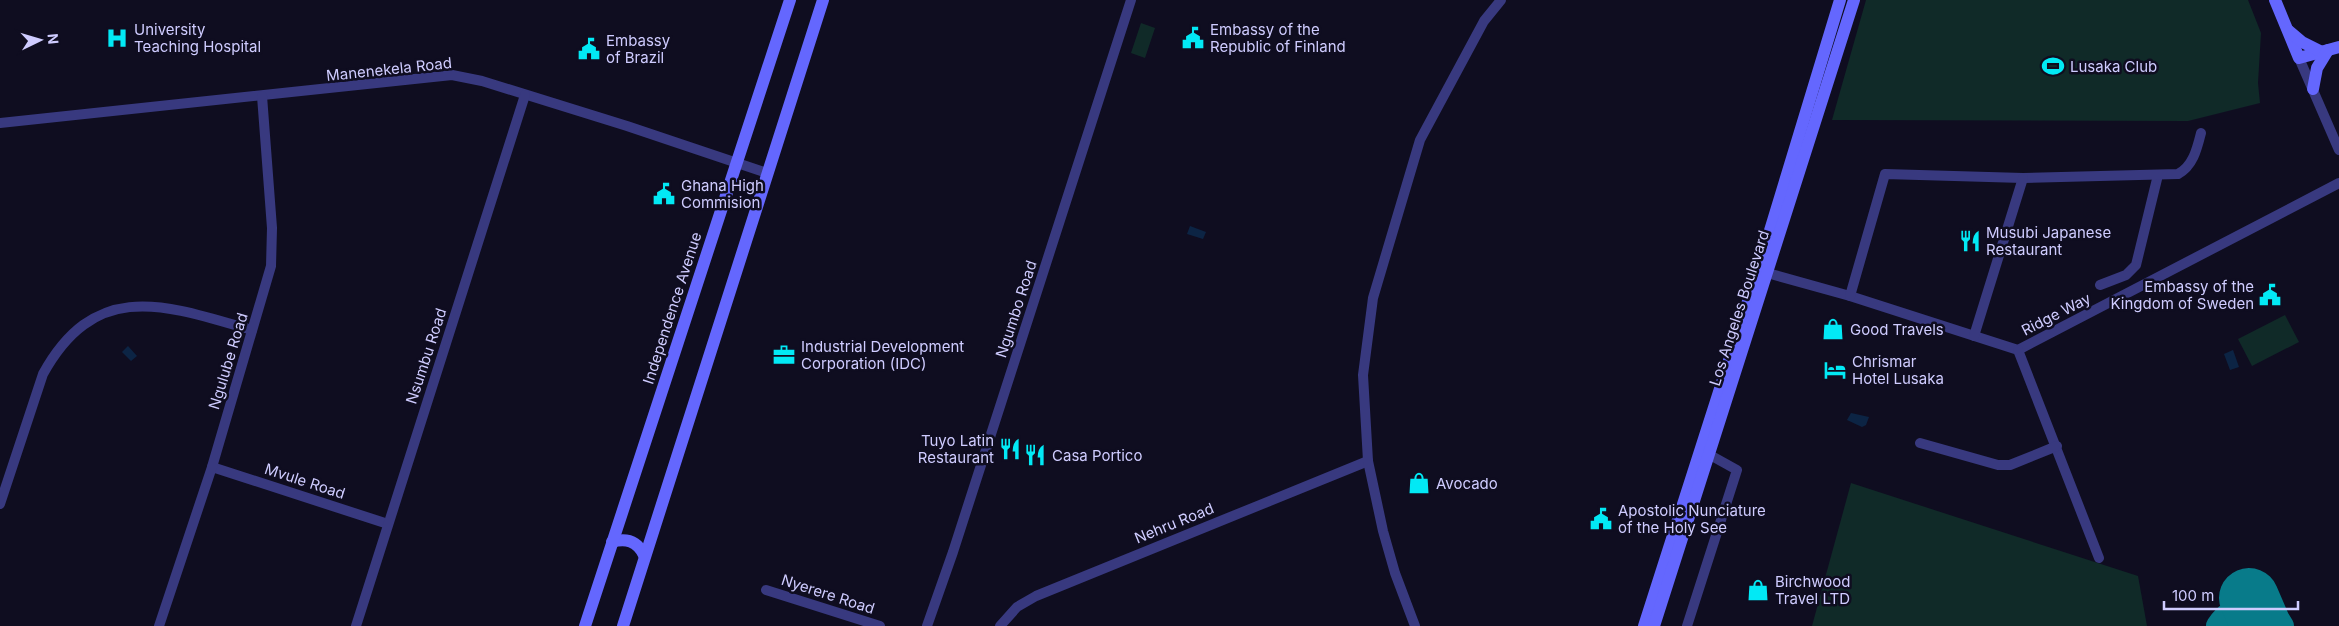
<svg xmlns="http://www.w3.org/2000/svg" width="2339" height="626" font-family="Inter,sans-serif">
	<rect width="100%" height="100%" fill="#0f0d20"/>
	<g fill="#102a28">
		<polygon points="1866,0 2248,0 2261,33 2258,83 2260,103 2188,121 1832,120"/>
		<polygon points="1141,23 1155,28 1145,58 1131,53"/>
		<polygon points="2285,315 2299,342 2252,366 2238,339"/>
		<polygon points="1851,483 2138,576 2147,626 1812,626"/>
	</g>
	<g fill="#0c2444">
		<polygon points="1190,226 1206,232 1203,239 1187,234"/>
		<polygon points="128,346 137,356 131,361 122,352"/>
		<polygon points="2233,350 2239,367 2230,370 2224,354"/>
		<polygon points="1851,413 1869,417 1866,425 1862,427 1847,420"/>
	</g>
	<g fill="none" stroke-linecap="round" stroke-linejoin="round">
		<path stroke="#087b8a" stroke-width="24" d="M2218 626C2234 601 2267 599 2282 626"/>
		<polyline stroke="#087b8a" stroke-width="60" points="2249,598 2261,626"/>
		<g stroke="#38397f" stroke-width="10">
			<polyline points="2299,58 2339,150"/>
			<polyline points="0,123 452,75 482,81 627,126 767,173"/>
			<polyline points="1760,271 1850,296 2018,350 2339,183"/>
			<polyline points="2100,285 2126,275 2136,265 2158,175"/>
			<path d="M1850 296 1885 174 2023 178 2178 174C2193 166 2197 149 2201 133"/>
			<polyline points="1974,336 2023,178"/>
			<polyline points="2018,350 2099,558"/>
			<polyline points="1920,443 1998,465 2010,465 2057,446"/>
			<polyline points="212,467 388,524"/>
			<path d="M0 504 43 374C96 278 166 305 252 330"/>
			<polyline points="766,590 880,626"/>
			<polyline points="159,626 212,467 271,266 272,228 262,96"/>
			<polyline points="356,626 525,95"/>
			<polyline points="927,626 953,552 1131,0"/>
			<polyline points="1000,626 1017,607 1036,596 1368,461"/>
			<polyline points="1415,626 1395,573 1383,531 1368,461 1363,375 1373,298 1420,140 1484,21 1501,0"/>
			<polyline points="1687,626 1737,470 1710,455"/>
		</g>
		<g stroke="#6467fe" stroke-width="12">
			<polyline points="2275,0 2299,58 2339,47"/>
			<polyline points="2289,31 2302,42 2322,52"/>
			<polyline points="2313,89 2317,68 2328,50"/>
			<path d="M612 542C626 538 637 541 644 555"/>
			<polyline points="585,626 790,0"/>
			<polyline points="623,626 823,0"/>
			<polyline points="1644,626 1758,270 1840,0"/>
			<polyline points="1654,626 1854,0"/>
		</g>
	</g>
	<defs>
		<g id="hospital-bare" transform="scale(1.725)"><path d="M-5-5h3v3.5h4V-5h3V5h-3V1.5h-4V5h-3Z" fill="#02e9f5" stroke="#0f0d20" stroke-width="2.5" paint-order="stroke"/></g>
		<g id="civic-bare" transform="scale(1.725)"><path d="M-.6-6.5H3V-4.5H.6V-3L4-1V1h2V6H-6V1h2V-1L-.6-3ZM-1.2 2.5V6h2.4V2.5Z" fill="#02e9f5" stroke="#0f0d20" stroke-width="2.5" paint-order="stroke"/></g>
		<g id="stadium-bare" transform="scale(1.725)"><path d="M0-5a6.5 5 0 1 0 0 10a6.5 5 0 1 0 0-10ZM-3.5-1.8h7v3.6h-7Z" fill="#02e9f5" stroke="#0f0d20" stroke-width="2.5" paint-order="stroke"/></g>
		<g id="restaurant-bare" transform="scale(1.725)"><path d="M-5-6h1v4h1v-4h1v4h1v-4h1v5L-1.5 .5V6h-2V.5L-5-1ZM5-6V6H3V1.5H1.5Q1.5-4 5-6Z" fill="#02e9f5" stroke="#0f0d20" stroke-width="2.5" paint-order="stroke"/></g>
		<g id="shop-bare" transform="scale(1.725)"><path d="M-5-2.5h2.3a2.7 3.5 0 0 1 5.4 0H5L5.5 6h-11ZM-1.5-2.5h3a1.5 2.3 0 0 0-3 0Z" fill="#02e9f5" stroke="#0f0d20" stroke-width="2.5" paint-order="stroke"/></g>
		<g id="office-bare" transform="scale(1.725)"><path d="M-6-3h4V-5.5h4V-3h4V5H-6ZM-1-4.5V-3h2v-1.5ZM-6 0V1H6V0Z" fill="#02e9f5" stroke="#0f0d20" stroke-width="2.5" paint-order="stroke"/></g>
		<g id="hotel-bare" transform="scale(1.725)"><path d="M-6-4.5h1.5V1H6V5H4.5V3h-9V5H-6ZM-4 0a1.8 1.8 0 1 1 3.6 0ZM.5 0V-2.5h3Q6-2.5 6 0Z" fill="#02e9f5" stroke="#0f0d20" stroke-width="2.5" paint-order="stroke"/></g>
	</defs>
	<g fill-rule="evenodd">
		<use href="#hospital-bare" x="117" y="38"/>
		<use href="#civic-bare" x="1193" y="38"/>
		<use href="#civic-bare" x="589" y="49"/>
		<use href="#stadium-bare" x="2053" y="66"/>
		<use href="#civic-bare" x="664" y="194"/>
		<use href="#restaurant-bare" x="1970" y="241"/>
		<use href="#civic-bare" x="2270" y="295"/>
		<use href="#shop-bare" x="1833" y="329"/>
		<use href="#office-bare" x="784" y="355"/>
		<use href="#hotel-bare" x="1835" y="370"/>
		<use href="#restaurant-bare" x="1010" y="449"/>
		<use href="#restaurant-bare" x="1035" y="455"/>
		<use href="#shop-bare" x="1419" y="483"/>
		<use href="#civic-bare" x="1601" y="519"/>
		<use href="#shop-bare" x="1758" y="590"/>
	</g>
	<g text-anchor="middle" dominant-baseline="central" stroke-width="5" stroke-linejoin="round" paint-order="stroke">
		<g font-size="15" fill="#cfccff" stroke="#0f0d20" text-anchor="start">
			<text x="134" y="29">University<tspan x="134" dy="17">Teaching Hospital</tspan></text>
			<text x="1210" y="29">Embassy of the<tspan x="1210" dy="17">Republic of Finland</tspan></text>
			<text x="606" y="40">Embassy<tspan x="606" dy="17">of Brazil</tspan></text>
			<text x="2070" y="66">Lusaka Club</text>
			<text x="681" y="185">Ghana High<tspan x="681" dy="17">Commision</tspan></text>
			<text x="1986" y="232">Musubi Japanese<tspan x="1986" dy="17">Restaurant</tspan></text>
			<text x="2254" y="286" text-anchor="end">Embassy of the<tspan x="2254" dy="17">Kingdom of Sweden</tspan></text>
			<text x="1850" y="329">Good Travels</text>
			<text x="801" y="346">Industrial Development<tspan x="801" dy="17">Corporation (IDC)</tspan></text>
			<text x="1852" y="361">Chrismar<tspan x="1852" dy="17">Hotel Lusaka</tspan></text>
			<text x="994" y="440" text-anchor="end">Tuyo Latin<tspan x="994" dy="17">Restaurant</tspan></text>
			<text x="1052" y="455">Casa Portico</text>
			<text x="1436" y="483">Avocado</text>
			<text x="1618" y="510">Apostolic Nunciature<tspan x="1618" dy="17">of the Holy See</tspan></text>
			<text x="1775" y="581">Birchwood<tspan x="1775" dy="17">Travel LTD</tspan></text>
		</g>
		<g font-size="15" fill="#cfccff" stroke="#0f0d20">
			<text transform="translate(389 69) rotate(-6)">Manenekela Road</text>
			<text transform="translate(672 308) rotate(-72)">Independence Avenue</text>
			<text transform="translate(1739 308) rotate(-72)">Los Angeles Boulevard</text>
			<text transform="translate(1016 309) rotate(-72)">Ngumbo Road</text>
			<text transform="translate(2056 314) rotate(-27)">Ridge Way</text>
			<text transform="translate(426 356) rotate(-72)">Nsumbu Road</text>
			<text transform="translate(228 361) rotate(-73)">Ngulube Road</text>
			<text transform="translate(305 481) rotate(18)">Mvule Road</text>
			<text transform="translate(1174 523) rotate(-22)">Nehru Road</text>
			<text transform="translate(828 594) rotate(18)">Nyerere Road</text>
		</g>
	</g>
	<g transform="translate(40 40) rotate(85)" stroke="#0f0d20" stroke-width="4" paint-order="stroke">
	<path d="M0-4L9 19L0 12L-9 19Z" fill="#cfccff"/>
	<text y="-8" font-size="14" font-weight="bold" text-anchor="middle" fill="#cfccff">N</text>
	</g>
	<path d="M2164 601v8h134v-8" fill="none" stroke="#cfccff" stroke-width="2.5"/>
	<text x="2172" y="601" font-size="15" fill="#cfccff" stroke="#0f0d20" stroke-width="4" paint-order="stroke">100 m</text>
</svg>
